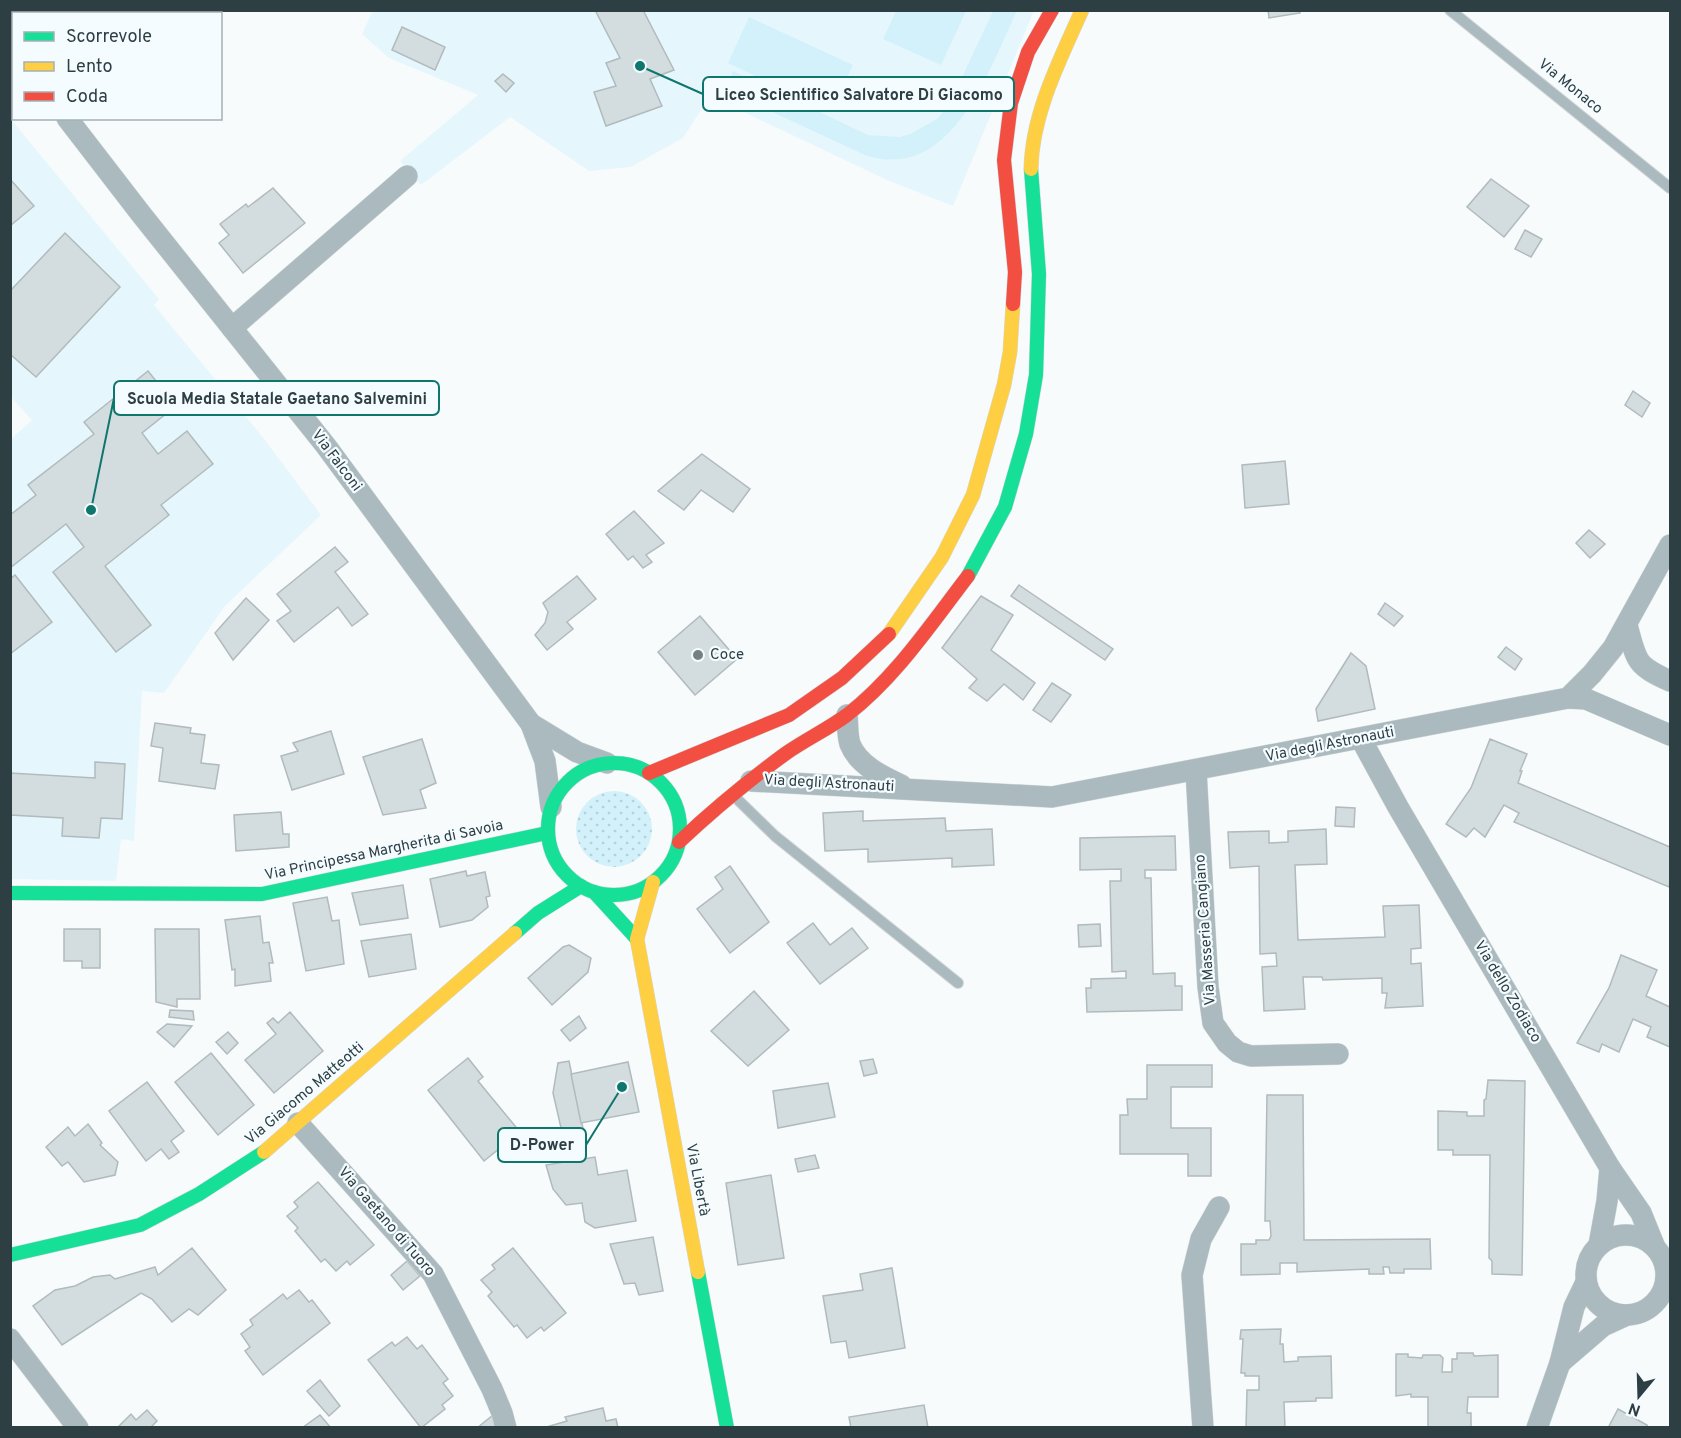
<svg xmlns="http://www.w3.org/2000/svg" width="1681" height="1438" font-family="Overpass,sans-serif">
	<defs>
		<pattern id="grass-dots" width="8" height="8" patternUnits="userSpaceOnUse" patternTransform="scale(1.5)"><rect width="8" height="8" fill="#d3f1fb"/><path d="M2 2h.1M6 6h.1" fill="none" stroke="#b5d0d8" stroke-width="1.8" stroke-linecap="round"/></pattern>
	</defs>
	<rect width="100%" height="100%" fill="#f7fbfc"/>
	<g fill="#e5f7fd">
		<polygon points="373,10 1035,11 1033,13 953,206 887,180 710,96 683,138 631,167 589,171 510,117 421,185 400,161 478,95 389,58 362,34"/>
		<polygon points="10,118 159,299 154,305 265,440 321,515 225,606 164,693 142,691 134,841 121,839 116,881 11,879 10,440 32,420 11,397"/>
	</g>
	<circle fill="url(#grass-dots)" cx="614" cy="829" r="38"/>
	<g fill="#d3f1fb">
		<polygon points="896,11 966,11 941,65 883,39"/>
		<path d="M993 11H1017C988 70 954 181 867 156L725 90 733 71 868 135 900 137 910 134 937 119 949 105Z"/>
		<polygon points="749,17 853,65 831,112 728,63"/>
	</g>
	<g fill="#d3dddf" stroke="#b1babc" stroke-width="1.5">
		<polygon points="595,10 643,10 674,70 650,79 662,106 606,126 594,92 616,86 606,63 620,58"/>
		<polygon points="1268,10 1299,10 1300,13 1269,18"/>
		<polygon points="402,27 445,47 435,70 392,50"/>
		<polygon points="503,74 514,83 506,92 495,81"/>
		<polygon points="10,179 34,206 10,226"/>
		<polygon points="1491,179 1529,206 1504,237 1467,207"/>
		<polygon points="273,188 305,223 243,273 219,243 229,235 220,224 246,204 248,207"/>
		<polygon points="1525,230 1542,239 1531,257 1515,249"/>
		<polygon points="65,233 120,287 36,377 10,354 10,291"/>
		<polygon points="148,371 176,406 142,433 158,454 187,431 213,464 161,505 169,515 105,566 151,625 116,652 53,572 84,547 66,524 10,568 10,515 36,495 28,485 94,434 84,422"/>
		<polygon points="1633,391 1650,403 1642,417 1625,405"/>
		<polygon points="702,454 750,489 733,512 701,490 684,510 658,491"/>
		<polygon points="1285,461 1289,504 1245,508 1242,465"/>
		<polygon points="634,511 664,543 646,555 652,562 643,568 633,556 628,560 606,534"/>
		<polygon points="1589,530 1605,544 1590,558 1576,543"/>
		<polygon points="335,547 348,562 335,572 368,614 352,626 338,607 294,642 277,621 291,611 277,594"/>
		<polygon points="15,575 52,622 10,654 10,579"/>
		<polygon points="577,576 596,599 567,622 573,629 547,650 535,635 545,623 548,612 543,603"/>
		<polygon points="1019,585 1113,649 1105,660 1011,596"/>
		<polygon points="981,596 1013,615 991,650 1035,683 1023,700 1004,684 987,701 969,688 977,679 942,648"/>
		<polygon points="246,598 269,620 233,660 215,633"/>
		<polygon points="1385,603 1403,616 1394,626 1378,614"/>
		<polygon points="700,616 737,659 695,695 658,652"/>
		<polygon points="1506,647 1522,659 1515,670 1498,657"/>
		<polygon points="1351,653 1366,666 1375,709 1318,721 1316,709"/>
		<polygon points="1052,683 1071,695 1051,722 1033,710"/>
		<polygon points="155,723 191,728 190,733 205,735 201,763 219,765 215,789 159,781 163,748 151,746"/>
		<polygon points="331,731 344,774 292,790 281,756 298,751 293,743"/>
		<polygon points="422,739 436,783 420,790 426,808 383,815 363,757"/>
		<polygon points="1490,739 1527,754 1520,771 1522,771 1518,783 1670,847 1670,882 1669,887 1514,822 1519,813 1504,805 1485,837 1474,828 1466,837 1446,824 1471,788"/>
		<polygon points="95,762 125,764 122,819 101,818 99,838 62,836 63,818 10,815 10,773 95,778"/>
		<polygon points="1336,807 1355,808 1354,827 1335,826"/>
		<polygon points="863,811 863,821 945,818 946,831 992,829 994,865 952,867 952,858 868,862 868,849 825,851 823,813"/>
		<polygon points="281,812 283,834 289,834 289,847 236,851 234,815"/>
		<polygon points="1326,829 1327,864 1295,865 1298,940 1385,937 1383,906 1419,905 1421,948 1411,949 1411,964 1421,963 1423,1006 1385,1008 1387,993 1382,993 1382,978 1323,980 1322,977 1303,977 1305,1009 1264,1011 1262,967 1277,966 1276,953 1260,954 1259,866 1230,868 1228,832 1269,831 1269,843 1288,842 1288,831"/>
		<polygon points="1175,836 1176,870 1145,870 1145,878 1151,878 1153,974 1175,973 1175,986 1182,986 1182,1010 1087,1012 1086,988 1091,988 1091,979 1126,978 1126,971 1112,972 1110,881 1121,881 1121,869 1080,870 1080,838"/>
		<polygon points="730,866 769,922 730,953 697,909 723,889 715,877"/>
		<polygon points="466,871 467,876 485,872 490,896 486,897 488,907 472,920 440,927 430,879"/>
		<polygon points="403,885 408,918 360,925 352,893"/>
		<polygon points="327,897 332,921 339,920 344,964 306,971 293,903"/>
		<polygon points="260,916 263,943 269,942 273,963 269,963 271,981 235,986 235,969 232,970 225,920"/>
		<polygon points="813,923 830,945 852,928 868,948 820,984 787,943"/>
		<polygon points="1100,924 1101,946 1079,947 1078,925"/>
		<polygon points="64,929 100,929 100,968 82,968 82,961 64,961"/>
		<polygon points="155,929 199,929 200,999 177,999 177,1007 156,1002"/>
		<polygon points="411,934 416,969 369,977 361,941"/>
		<polygon points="569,945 591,958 588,972 552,1005 528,978 563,947"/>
		<polygon points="1621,955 1657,970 1646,996 1670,1007 1670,1047 1647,1037 1651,1027 1633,1019 1619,1052 1602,1044 1599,1052 1577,1043 1609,988"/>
		<polygon points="754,991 789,1030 748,1066 711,1031"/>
		<polygon points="170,1010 193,1011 194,1020 169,1017"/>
		<polygon points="290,1012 323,1051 274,1093 245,1060 276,1034 267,1023 273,1018 278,1023"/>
		<polygon points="579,1016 586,1028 570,1041 561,1030"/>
		<polygon points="167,1024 192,1026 174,1047 157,1032"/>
		<polygon points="228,1032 238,1043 227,1054 216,1042"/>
		<polygon points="211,1053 254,1105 218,1135 175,1082"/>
		<polygon points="468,1058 483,1077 478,1081 520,1132 484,1161 428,1090"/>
		<polygon points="873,1059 877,1073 864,1076 860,1061"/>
		<polygon points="569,1061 585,1138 564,1141 553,1093 558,1063"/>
		<polygon points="628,1062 639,1112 581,1123 571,1074"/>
		<polygon points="1147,1065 1212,1065 1212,1087 1171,1087 1171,1128 1211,1128 1211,1176 1188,1176 1188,1154 1120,1154 1120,1115 1128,1115 1127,1099 1147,1099"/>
		<polygon points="1488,1080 1525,1081 1522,1275 1492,1274 1492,1261 1489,1258 1490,1155 1453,1155 1453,1150 1438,1150 1438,1111 1467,1112 1467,1116 1484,1116 1484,1100 1486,1099"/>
		<polygon points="147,1082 184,1131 171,1141 179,1152 169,1159 161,1149 146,1161 109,1111"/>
		<polygon points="828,1083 835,1117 778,1128 773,1091"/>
		<polygon points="1267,1095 1303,1095 1304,1240 1430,1239 1431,1269 1404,1269 1404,1273 1390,1273 1389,1267 1383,1267 1384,1274 1369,1274 1369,1269 1297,1272 1297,1263 1280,1263 1280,1274 1241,1275 1241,1244 1256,1244 1256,1240 1269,1240 1271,1236 1270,1221 1265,1221"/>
		<polygon points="88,1124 102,1143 100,1145 118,1162 115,1175 84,1182 68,1162 62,1166 46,1147 68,1127 75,1136"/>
		<polygon points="815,1155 819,1168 798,1172 795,1159"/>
		<polygon points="595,1157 598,1175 627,1170 636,1221 595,1228 585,1222 582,1203 566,1205 553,1189 546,1165"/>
		<polygon points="771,1175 784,1258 738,1265 726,1183"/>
		<polygon points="318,1182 374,1245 350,1265 347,1261 336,1271 325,1259 321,1262 295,1231 298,1228 287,1216 298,1207 294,1202"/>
		<polygon points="653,1237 663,1291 639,1295 635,1283 624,1284 610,1244"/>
		<polygon points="192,1248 226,1290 198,1315 189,1309 172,1322 152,1299 141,1293 62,1345 33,1306 55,1290 75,1286 93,1277 110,1275 115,1279 155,1267 158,1275"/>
		<polygon points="513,1248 566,1313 544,1331 541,1327 527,1338 517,1325 514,1327 488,1296 492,1292 481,1280 495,1269 492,1265"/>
		<polygon points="407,1261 420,1276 403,1290 391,1275"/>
		<polygon points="892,1268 905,1348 849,1358 846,1341 831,1343 823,1296 863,1290 860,1274"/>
		<polygon points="299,1290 309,1302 312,1300 330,1323 263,1375 245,1351 250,1347 241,1334 253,1325 250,1320 283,1294 287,1299"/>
		<polygon points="1281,1329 1280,1344 1283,1344 1284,1362 1298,1361 1298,1357 1331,1356 1332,1398 1316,1398 1316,1401 1284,1402 1285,1428 1246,1428 1247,1390 1259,1390 1259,1376 1245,1376 1245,1373 1241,1373 1243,1339 1240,1339 1241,1330"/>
		<polygon points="407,1337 417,1349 422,1345 448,1379 443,1383 453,1396 442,1405 445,1409 421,1428 368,1360 392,1342 395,1346"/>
		<polygon points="1457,1353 1473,1353 1474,1356 1498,1355 1498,1397 1468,1397 1467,1413 1471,1413 1471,1428 1428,1428 1428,1397 1411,1397 1411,1394 1396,1396 1396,1354 1408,1354 1408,1357 1422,1358 1423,1355 1440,1355 1443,1358 1442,1372 1452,1372 1452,1359 1457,1359"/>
		<polygon points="320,1380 340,1406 329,1416 307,1391"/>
		<polygon points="924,1405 928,1428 851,1428 849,1417"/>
		<polygon points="603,1408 606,1421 616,1419 618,1428 543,1428 567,1421 565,1417"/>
		<polygon points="1618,1409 1647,1425 1648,1428 1608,1428"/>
		<polygon points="147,1410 157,1421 150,1428 117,1428 131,1414 136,1420"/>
		<polygon points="320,1415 331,1428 302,1428"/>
		<polygon points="493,1415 496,1428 477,1428"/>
	</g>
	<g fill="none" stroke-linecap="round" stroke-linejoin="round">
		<g stroke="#d4d8da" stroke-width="12">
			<g id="lane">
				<polyline points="1450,10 1670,188"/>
				<polyline points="733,795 775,836 958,983"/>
			</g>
		</g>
		<g stroke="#d4d8da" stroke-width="22">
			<g id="street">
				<polyline points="10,46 14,49"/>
				<polyline points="67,118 141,214 326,446 531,724 545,761 551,807"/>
				<polyline points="232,328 407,176"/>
				<path d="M1627 625C1637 662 1635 665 1670 681"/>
				<polyline points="1568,698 1586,699 1670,735"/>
				<path d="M847 715C848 724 847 735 850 744 858 765 882 776 901 785"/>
				<polyline points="531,724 577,752 607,763"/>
				<polyline points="1361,739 1398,807 1610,1168 1641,1213 1654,1245"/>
				<polyline points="1196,770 1208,987 1213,1023 1227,1043 1238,1052 1251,1056 1338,1054"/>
				<polyline points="751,781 1052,797 1568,698 1592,674 1613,648 1670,545"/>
				<polyline points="298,1123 433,1274 492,1389 502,1413 506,1428"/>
				<circle cx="1626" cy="1275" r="40"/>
				<polyline points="1599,1245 1607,1201 1610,1168"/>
				<polyline points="10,1339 78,1428"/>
				<polyline points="1560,1363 1603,1326 1627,1315"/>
				<polyline points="1203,1428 1192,1275 1201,1239 1219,1207"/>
				<polyline points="1537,1428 1560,1363 1574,1307 1586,1282"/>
			</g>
		</g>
		<g stroke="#d4d8da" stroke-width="15">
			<g id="fast">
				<polyline points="968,576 1005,507 1026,434 1036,375 1039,274 1031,169"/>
				<circle cx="614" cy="829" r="66"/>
				<polyline points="594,892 637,939"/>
				<polyline points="10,893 262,894 547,833"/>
				<polyline points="515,933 538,913 581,886"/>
				<polyline points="10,1255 140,1225 199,1194 264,1152"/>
				<polyline points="698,1272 727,1428"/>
			</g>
		</g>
		<g stroke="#d4d8da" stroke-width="15">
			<g id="slow">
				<path d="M1031 169C1032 113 1060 60 1082 10"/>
				<polyline points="889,634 942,557 973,495 1004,385 1010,352 1013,304"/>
				<polyline points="653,882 637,939 698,1272"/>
				<polyline points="264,1152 515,933"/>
			</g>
		</g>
		<g stroke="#d4d8da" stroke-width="15">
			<g id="jam">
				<polyline points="1013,304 1015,272 1004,160 1011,103 1028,52 1052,10"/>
				<polyline points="649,773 789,715 842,678 889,634"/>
				<path d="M679 842C713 810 748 781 785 754 805 740 828 729 847 715 896 677 931 624 968 576"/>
			</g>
		</g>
		<use href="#lane" stroke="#aababf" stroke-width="10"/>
		<use href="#street" stroke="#aababf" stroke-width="21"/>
		<use href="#fast" stroke="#16e098" stroke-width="14"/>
		<use href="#slow" stroke="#ffcf43" stroke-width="14"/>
		<use href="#jam" stroke="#f24e42" stroke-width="14"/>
	</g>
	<circle fill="#748184" stroke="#f4fcff" stroke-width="2" cx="698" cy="655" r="6"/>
	<g text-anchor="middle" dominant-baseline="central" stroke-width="4.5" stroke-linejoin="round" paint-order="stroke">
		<g font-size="15" fill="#2e3f44" stroke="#f4fcff">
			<text transform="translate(1570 87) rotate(39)">Via Monaco</text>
			<text transform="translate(336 461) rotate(53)">Via Falconi</text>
			<text transform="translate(1330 745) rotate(-11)">Via degli Astronauti</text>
			<text transform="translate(829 784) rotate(3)">Via degli Astronauti</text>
			<text transform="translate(384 851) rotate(-12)">Via Principessa Margherita di Savoia</text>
			<text transform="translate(1206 930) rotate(-94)">Via Masseria Cangiano</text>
			<text transform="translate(1507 992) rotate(59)">Via dello Zodiaco</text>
			<text transform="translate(305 1094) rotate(-40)">Via Giacomo Matteotti</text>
			<text transform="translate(697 1180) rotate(79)">Via Libertà</text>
			<text transform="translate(386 1222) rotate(49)">Via Gaetano di Tuoro</text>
		</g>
		<g font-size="15" fill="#2e3f44" stroke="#f4fcff" text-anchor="start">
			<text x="710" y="655">Coce</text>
		</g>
	</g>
	<path fill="none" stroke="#0f766e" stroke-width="2" d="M640 66L703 94M91 510L114 398M622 1087L586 1145"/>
	<g fill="#0f766e" stroke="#f4fcff" stroke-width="2">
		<circle cx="640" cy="66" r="6"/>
		<circle cx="91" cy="510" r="6"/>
		<circle cx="622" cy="1087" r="6"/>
	</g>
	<g fill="#f4fcff" stroke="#0f766e" stroke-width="2">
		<rect x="703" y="77" width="311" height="34" rx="6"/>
		<rect x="114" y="381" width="325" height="34" rx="6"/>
		<rect x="498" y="1128" width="88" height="34" rx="6"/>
	</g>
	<g font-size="16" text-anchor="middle" font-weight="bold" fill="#2e3f44">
		<text x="859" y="100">Liceo Scientifico Salvatore Di Giacomo</text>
		<text x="277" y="404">Scuola Media Statale Gaetano Salvemini</text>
		<text x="542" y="1150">D-Power</text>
	</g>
	<rect width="1681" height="1438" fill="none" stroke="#2e3f44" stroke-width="24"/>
	<rect x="12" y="12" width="210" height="108" fill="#f4fcff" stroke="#a5b0b4" stroke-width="1.5"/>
	<rect x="24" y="32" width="30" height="9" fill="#16e098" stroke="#a5b0b4" stroke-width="1.5"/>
	<text x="66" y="42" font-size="18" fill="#2e3f44">Scorrevole</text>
	<rect x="24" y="62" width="30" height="9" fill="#ffcf43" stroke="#a5b0b4" stroke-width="1.5"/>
	<text x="66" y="72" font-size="18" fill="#2e3f44">Lento</text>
	<rect x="24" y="92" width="30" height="9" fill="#f24e42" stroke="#a5b0b4" stroke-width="1.5"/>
	<text x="66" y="102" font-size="18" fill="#2e3f44">Coda</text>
	<g transform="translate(1639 1396) rotate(199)" stroke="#f4fcff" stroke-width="4.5" paint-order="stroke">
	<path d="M0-4.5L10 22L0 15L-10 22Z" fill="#2e3f44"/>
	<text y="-9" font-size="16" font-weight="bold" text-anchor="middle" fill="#2e3f44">N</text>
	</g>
</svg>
